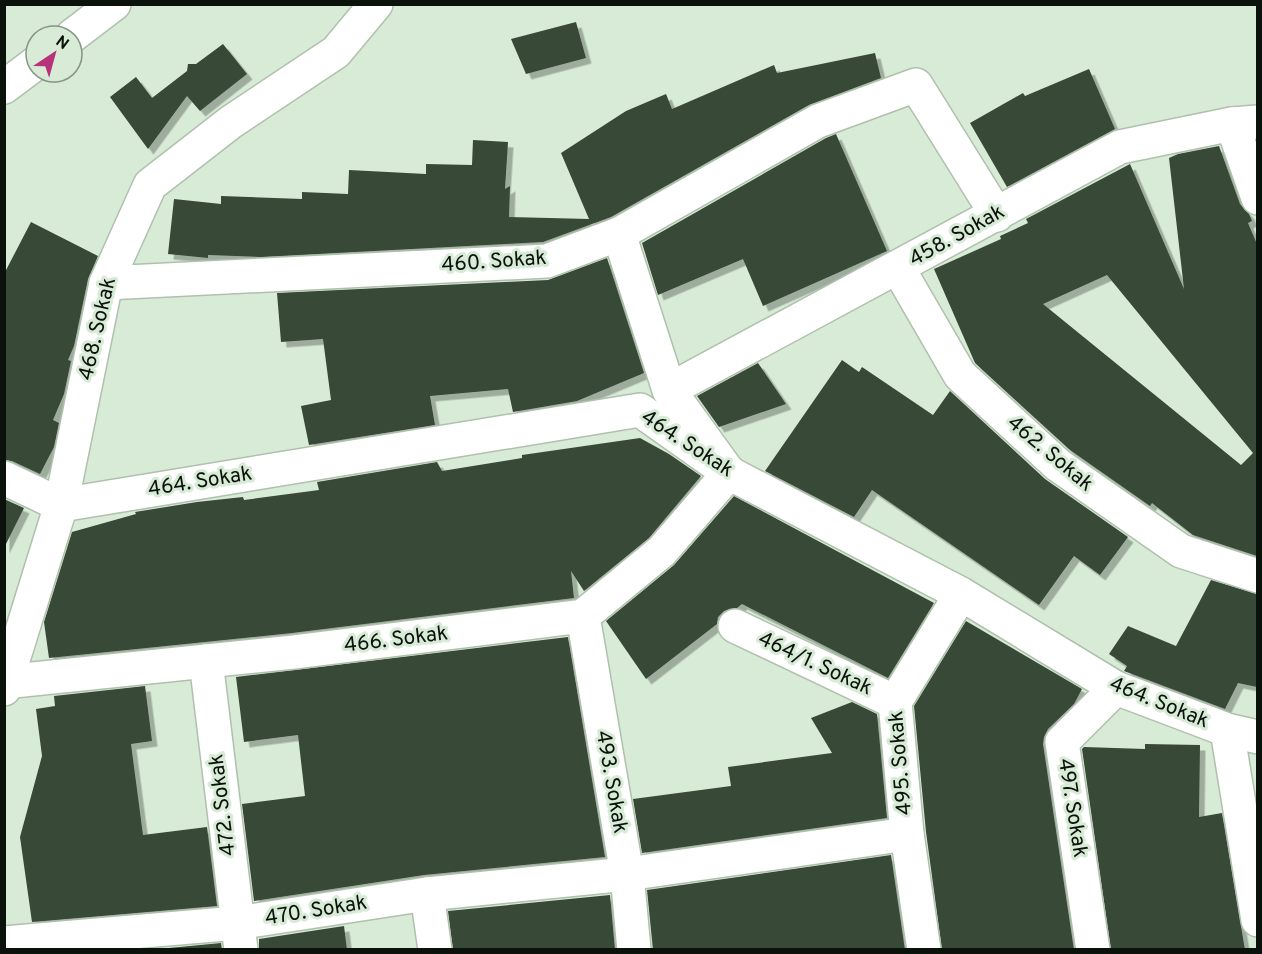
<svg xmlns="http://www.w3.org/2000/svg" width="1262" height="954" font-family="Overpass,sans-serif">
	<defs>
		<filter id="shadow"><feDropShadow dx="5.5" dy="5.5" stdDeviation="0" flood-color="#0004"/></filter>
	</defs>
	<rect width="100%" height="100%" fill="#d8ebd6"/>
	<g fill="#384837" fill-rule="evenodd" filter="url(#shadow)">
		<polygon points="576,22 586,58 526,74 511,39"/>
		<polygon points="223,44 247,74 200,111 187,96 148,149 110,97 136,77 152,98 187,71 188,64 196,64"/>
		<polygon points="875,53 881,78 809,105 611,217 543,242 261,257 208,255 208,258 168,254 174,199 221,204 221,196 302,199 302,192 348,194 349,170 426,174 426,164 472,165 473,140 508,142 505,189 510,186 509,217 589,219 561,153 626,111 666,94 672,109 774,65 777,73"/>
		<polygon points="1089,69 1115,129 1007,187 970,123 1023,93 1025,96"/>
		<polygon points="836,134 887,251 763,306 743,259 658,295 642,243 826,138"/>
		<path d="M1219 146 1240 204 1249 214 1252 221 1248 223 1257 244V556L1193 535 1152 503 1150 506 1070 450 975 363 934 269 1001 239 1000 236 1028 223 1026 219 1130 164 1184 289 1169 158 1178 154ZM1107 275 1253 453 1241 465 1043 304Z"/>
		<polygon points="31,222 98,256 88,279 74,346 68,360 71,361 64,394 53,420 59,423 54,447 40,474 12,461 4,460 4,274"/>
		<polygon points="607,258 644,373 577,401 513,412 508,389 430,396 435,425 309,445 301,406 331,400 323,339 281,342 277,293 548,280"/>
		<polygon points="842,360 859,372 862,367 933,415 950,391 1045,479 1128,537 1100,575 1074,556 1039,605 872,490 854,517 765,471"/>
		<polygon points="758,363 786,404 719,427 697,396"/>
		<polygon points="640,438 669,454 701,476 649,538 584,591 571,571 574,598 292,633 49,658 44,622 72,532 136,514 135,512 197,502 243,497 244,500 319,490 317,482 437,462 442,471 522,458 522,455"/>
		<polygon points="734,496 934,603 888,678 742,604 737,608 724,611 718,617 717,624 646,679 606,621 674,565"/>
		<polygon points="4,499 24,508 4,548"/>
		<polygon points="1211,580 1257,594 1257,687 1238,683 1225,709 1124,671 1127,666 1109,654 1128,626 1176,646"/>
		<polygon points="966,621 1082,689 1074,704 1048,729 1044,737 1043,744 1074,950 942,950 926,832 914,706"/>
		<polygon points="568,637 605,857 424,875 254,901 242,804 305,796 298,735 244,742 236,677"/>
		<polygon points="145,686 152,741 131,744 143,835 207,827 217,906 32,922 20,837 42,756 36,709 55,706 54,696"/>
		<polygon points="852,702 877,714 887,818 642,853 633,799 731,786 728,767 832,753 811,718"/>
		<polygon points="1145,744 1200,745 1199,817 1222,813 1245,950 1111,950 1082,749 1084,747 1145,749"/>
		<polygon points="891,855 905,950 653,950 647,890"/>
		<polygon points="610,895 615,950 453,950 448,911"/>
		<polygon points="344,926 347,950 259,950 259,939"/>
		<polygon points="221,943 222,950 148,950"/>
	</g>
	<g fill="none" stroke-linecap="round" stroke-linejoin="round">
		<g stroke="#afc1ad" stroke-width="36">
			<g id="minor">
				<polyline points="72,36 114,4"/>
				<polyline points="4,87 36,63"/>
				<polyline points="1232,124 1258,198"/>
				<polyline points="898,268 960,375 1058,465 1181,551 1258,576"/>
				<polyline points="106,283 547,261 619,234 818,121 916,85 997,215"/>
				<polyline points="669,390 1120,147 1232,124 1258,122"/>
				<polyline points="4,478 61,505 640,410 729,473 961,594 1116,688 1227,730 1258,737"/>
				<polyline points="583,616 627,874 634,950"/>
				<polyline points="735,626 895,702"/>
				<polyline points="206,661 241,950"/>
				<polyline points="4,682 294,652 583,616 662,551 729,473 669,390 619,234"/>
				<polyline points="4,689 61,505 106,283 150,185 231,122 336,52 376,4"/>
				<polyline points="1227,730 1258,920"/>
				<polyline points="427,894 435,950"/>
				<polyline points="4,943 237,923 427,894 627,874 907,834"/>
				<polyline points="924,950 907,834 895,702 961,594"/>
				<polyline points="1093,950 1062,742 1116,688"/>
			</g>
		</g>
		<use href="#minor" stroke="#fff" stroke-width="33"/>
	</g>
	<g text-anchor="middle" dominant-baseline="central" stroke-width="6" stroke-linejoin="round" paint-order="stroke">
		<g font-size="21" fill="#0b120b" stroke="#d8ebd6">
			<text transform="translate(957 236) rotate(-29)">458. Sokak</text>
			<text transform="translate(494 262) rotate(-4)">460. Sokak</text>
			<text transform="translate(98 329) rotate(-77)">468. Sokak</text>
			<text transform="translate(687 444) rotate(33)">464. Sokak</text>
			<text transform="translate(1050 454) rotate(40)">462. Sokak</text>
			<text transform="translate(200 482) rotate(-9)">464. Sokak</text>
			<text transform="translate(396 640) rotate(-7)">466. Sokak</text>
			<text transform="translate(815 664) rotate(25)">464/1. Sokak</text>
			<text transform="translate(1159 703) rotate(22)">464. Sokak</text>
			<text transform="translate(901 763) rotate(-95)">495. Sokak</text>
			<text transform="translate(611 782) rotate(80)">493. Sokak</text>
			<text transform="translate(223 805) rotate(-97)">472. Sokak</text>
			<text transform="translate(1072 808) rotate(81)">497. Sokak</text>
			<text transform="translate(316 911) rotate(-9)">470. Sokak</text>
		</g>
	</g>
	<rect width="1262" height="954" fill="none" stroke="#0b120b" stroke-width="12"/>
	<g transform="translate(54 54) rotate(36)"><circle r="28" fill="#d8ebd6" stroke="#869485" stroke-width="1.5"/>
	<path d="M0-4.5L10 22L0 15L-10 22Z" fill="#b73278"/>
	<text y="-9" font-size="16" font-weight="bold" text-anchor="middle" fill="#0b120b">N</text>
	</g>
</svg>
